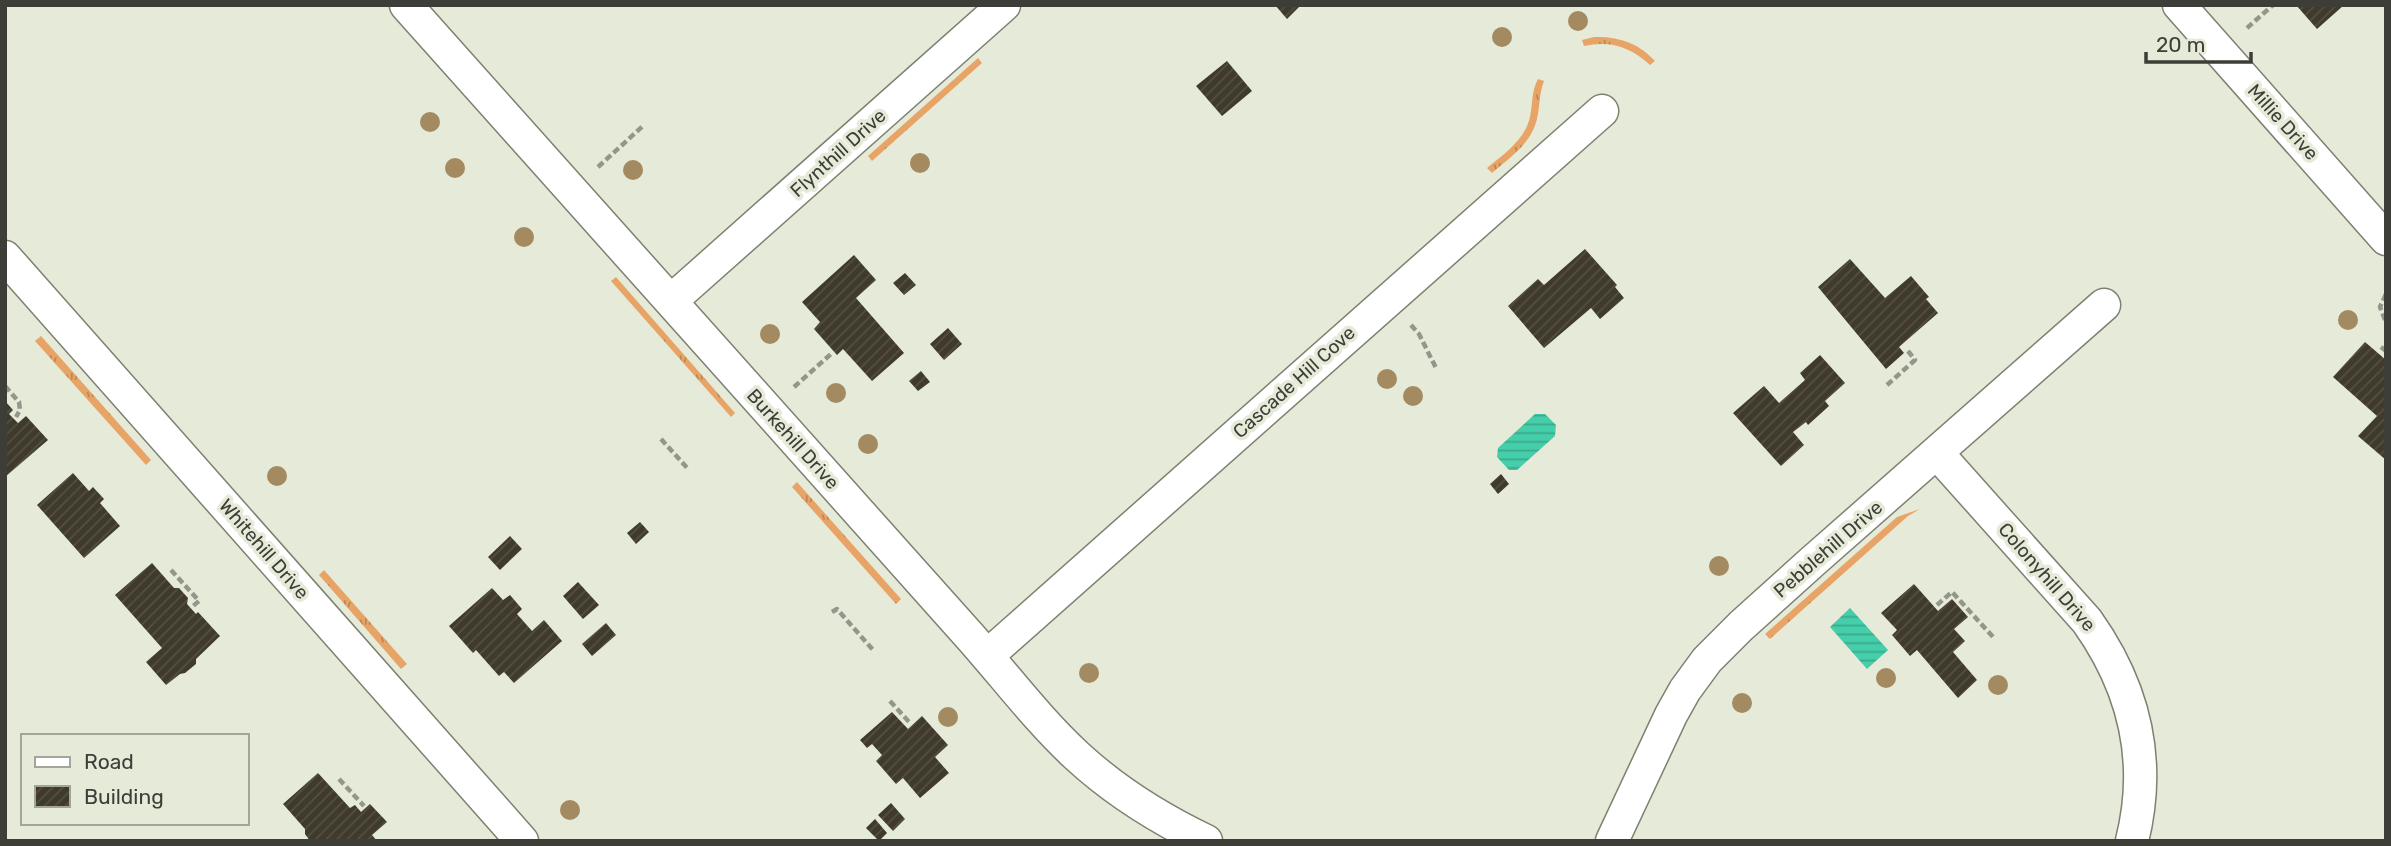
<svg xmlns="http://www.w3.org/2000/svg" width="2391" height="846" font-family="Rubik,sans-serif">
	<defs>
		<pattern id="grass-tufts" width="24" height="20" patternUnits="userSpaceOnUse" patternTransform="scale(1.75)"><rect width="24" height="20" fill="#e7a466"/><path d="M3 7l-1-3M5 7V3M7 7l1-3M15 17l-1-3M17 17v-4M19 17l1-3" fill="none" stroke="#bc8755"/></pattern>
		<pattern id="water-rules" width="6" height="5" patternUnits="userSpaceOnUse" patternTransform="scale(1.75)"><rect width="6" height="5" fill="#45ceaa"/><path d="M0 2.5h6" fill="none" stroke="#3ba98b"/></pattern>
		<pattern id="building-hatch" width="6" height="6" patternUnits="userSpaceOnUse" patternTransform="scale(1.75)"><rect width="6" height="6" fill="#3f3a2b"/><path d="M-1 1l2-2M0 6l6-6M5 7l2-2" fill="none" stroke="#534f42"/></pattern>
	</defs>
	<rect width="100%" height="100%" fill="#e6ead8"/>
	<g fill="url(#grass-tufts)">
		<path d="M1594 37C1618 36 1639 43 1655 61L1650 65C1631 47 1610 40 1584 46L1582 40Z"/>
		<polygon points="978,58 982,63 872,161 868,156"/>
		<path d="M1538 79 1544 81C1539 94 1540 106 1537 119 1531 144 1510 157 1492 173L1487 168C1504 154 1525 140 1530 117 1533 103 1531 92 1538 79Z"/>
		<polygon points="616,277 735,413 731,417 611,281"/>
		<polygon points="41,336 151,460 146,465 35,341"/>
		<polygon points="797,482 901,599 896,604 792,487"/>
		<polygon points="1920,509 1908,516 1770,639 1765,634 1897,517"/>
		<polygon points="324,570 407,664 401,669 319,575"/>
	</g>
	<g fill="url(#water-rules)">
		<polygon points="1535,414 1545,414 1556,425 1555,436 1517,470 1509,470 1497,457 1498,448"/>
		<polygon points="1850,608 1888,650 1867,669 1830,627"/>
	</g>
	<g fill="url(#building-hatch)">
		<polygon points="1275,5 1301,5 1287,19"/>
		<polygon points="2296,5 2344,5 2317,29"/>
		<polygon points="1227,61 1252,91 1222,116 1196,86"/>
		<polygon points="1585,249 1617,285 1615,287 1624,298 1600,319 1591,308 1544,348 1508,306 1538,279 1544,285"/>
		<polygon points="854,255 876,280 856,298 904,353 872,381 843,349 837,355 814,329 820,322 802,302"/>
		<polygon points="1850,259 1885,298 1911,276 1929,297 1926,299 1938,313 1899,347 1904,353 1886,369 1818,287"/>
		<polygon points="905,273 916,285 904,295 893,283"/>
		<polygon points="948,328 962,344 944,360 930,344"/>
		<polygon points="2365,342 2386,360 2386,460 2358,436 2377,416 2333,377"/>
		<polygon points="1820,355 1845,383 1825,401 1829,406 1808,425 1806,422 1793,432 1804,445 1781,466 1733,413 1764,386 1779,403 1805,380 1800,373"/>
		<polygon points="921,371 930,382 918,391 909,381"/>
		<polygon points="5,401 13,410 9,414 18,423 26,416 48,440 5,477"/>
		<polygon points="73,473 89,491 93,487 104,499 100,503 120,526 84,558 37,505"/>
		<polygon points="1501,474 1509,484 1498,494 1490,484"/>
		<polygon points="640,522 649,532 636,544 627,533"/>
		<polygon points="510,536 522,549 500,570 488,557"/>
		<polygon points="152,563 174,588 179,588 188,598 187,604 196,614 198,612 220,636 196,659 196,664 185,673 180,674 166,685 146,662 162,648 115,595"/>
		<polygon points="578,582 599,605 583,619 563,596"/>
		<polygon points="1914,584 1938,611 1952,599 1968,617 1954,629 1965,641 1953,652 1977,680 1958,698 1917,650 1910,656 1892,635 1897,630 1881,613"/>
		<polygon points="492,588 503,600 510,595 522,609 517,614 532,631 544,620 562,641 514,683 504,672 499,676 476,650 473,653 449,626"/>
		<polygon points="606,623 616,635 592,656 582,644"/>
		<polygon points="892,712 908,729 922,716 948,745 935,757 949,773 920,798 903,778 896,784 876,761 882,755 872,744 867,748 860,740"/>
		<polygon points="318,773 350,808 355,805 361,812 370,804 387,822 372,835 377,841 310,841 305,834 305,829 283,804"/>
		<polygon points="891,803 905,819 893,831 878,815"/>
		<polygon points="875,819 887,833 879,841 866,828"/>
	</g>
	<g fill="none" stroke-linecap="round" stroke-linejoin="round">
		<g stroke="#7d8170" stroke-width="35">
			<g id="minor">
				<path d="M406 5 966 632C1003 673 1036 718 1077 756 1115 791 1160 819 1206 841"/>
				<polyline points="2179,5 2386,239"/>
				<polyline points="5,257 522,841"/>
				<polyline points="672,300 1004,5"/>
				<path d="M1937 453 2087 621C2134 687 2152 761 2132 841"/>
				<polyline points="987,656 1602,111"/>
				<polyline points="1612,841 1671,715 1685,690 1707,660 1741,626 1812,562 2104,305"/>
			</g>
		</g>
		<g stroke="#93968a" stroke-width="4.5" stroke-dasharray="7 3.5" stroke-linecap="butt">
			<polyline points="2247,28 2273,5"/>
			<polyline points="598,167 644,125"/>
			<polyline points="2385,320 2380,307 2386,294"/>
			<polyline points="1411,325 1419,334 1436,368"/>
			<polyline points="2381,347 2386,351"/>
			<polyline points="1887,385 1915,360 1908,351"/>
			<polyline points="5,386 19,402 20,410 16,417"/>
			<polyline points="794,387 831,354"/>
			<polyline points="661,439 689,470"/>
			<polyline points="171,570 199,601 193,606"/>
			<polyline points="1937,605 1952,592 1994,638"/>
			<polyline points="832,612 837,609 873,650"/>
			<polyline points="890,701 910,723"/>
			<polyline points="339,779 364,806"/>
		</g>
		<use href="#minor" stroke="#fff" stroke-width="32"/>
	</g>
	<g fill="#a38a61">
		<circle cx="1578" cy="21" r="10"/>
		<circle cx="1502" cy="37" r="10"/>
		<circle cx="430" cy="122" r="10"/>
		<circle cx="920" cy="163" r="10"/>
		<circle cx="455" cy="168" r="10"/>
		<circle cx="633" cy="170" r="10"/>
		<circle cx="524" cy="237" r="10"/>
		<circle cx="2348" cy="320" r="10"/>
		<circle cx="770" cy="334" r="10"/>
		<circle cx="1387" cy="379" r="10"/>
		<circle cx="836" cy="393" r="10"/>
		<circle cx="1413" cy="396" r="10"/>
		<circle cx="868" cy="444" r="10"/>
		<circle cx="277" cy="476" r="10"/>
		<circle cx="1719" cy="566" r="10"/>
		<circle cx="1089" cy="673" r="10"/>
		<circle cx="1886" cy="678" r="10"/>
		<circle cx="1998" cy="685" r="10"/>
		<circle cx="1742" cy="703" r="10"/>
		<circle cx="948" cy="717" r="10"/>
		<circle cx="570" cy="810" r="10"/>
	</g>
	<g text-anchor="middle" dominant-baseline="central" stroke-width="7" stroke-linejoin="round" paint-order="stroke">
		<g font-size="19" fill="#3c3e37" stroke="#e6ead8">
			<text transform="translate(2283 122) rotate(48)">Millie Drive</text>
			<text transform="translate(838 153) rotate(-42)">Flynthill Drive</text>
			<text transform="translate(1294 382) rotate(-42)">Cascade Hill Cove</text>
			<text transform="translate(793 439) rotate(48)">Burkehill Drive</text>
			<text transform="translate(264 549) rotate(49)">Whitehill Drive</text>
			<text transform="translate(1828 549) rotate(-41)">Pebblehill Drive</text>
			<text transform="translate(2047 577) rotate(49)">Colonyhill Drive</text>
		</g>
	</g>
	<rect width="2391" height="846" fill="none" stroke="#3c3e37" stroke-width="14"/>
	<rect x="21" y="734" width="228" height="91" fill="#e6ead8" stroke="#a2a598" stroke-width="2"/>
	<rect x="35" y="757" width="35" height="10" fill="#ffffff" stroke="#a2a598" stroke-width="2"/>
	<text x="84" y="769" font-size="21" fill="#3c3e37">Road</text>
	<rect x="35" y="786" width="35" height="21" fill="url(#building-hatch)" stroke="#a2a598" stroke-width="2"/>
	<text x="84" y="804" font-size="21" fill="#3c3e37">Building</text>
	<path d="M2146 52v10h105v-10" fill="none" stroke="#3c3e37" stroke-width="3.5"/>
	<text x="2156" y="52" font-size="21" fill="#3c3e37" stroke="#e6ead8" stroke-width="5" paint-order="stroke">20 m</text>
</svg>
